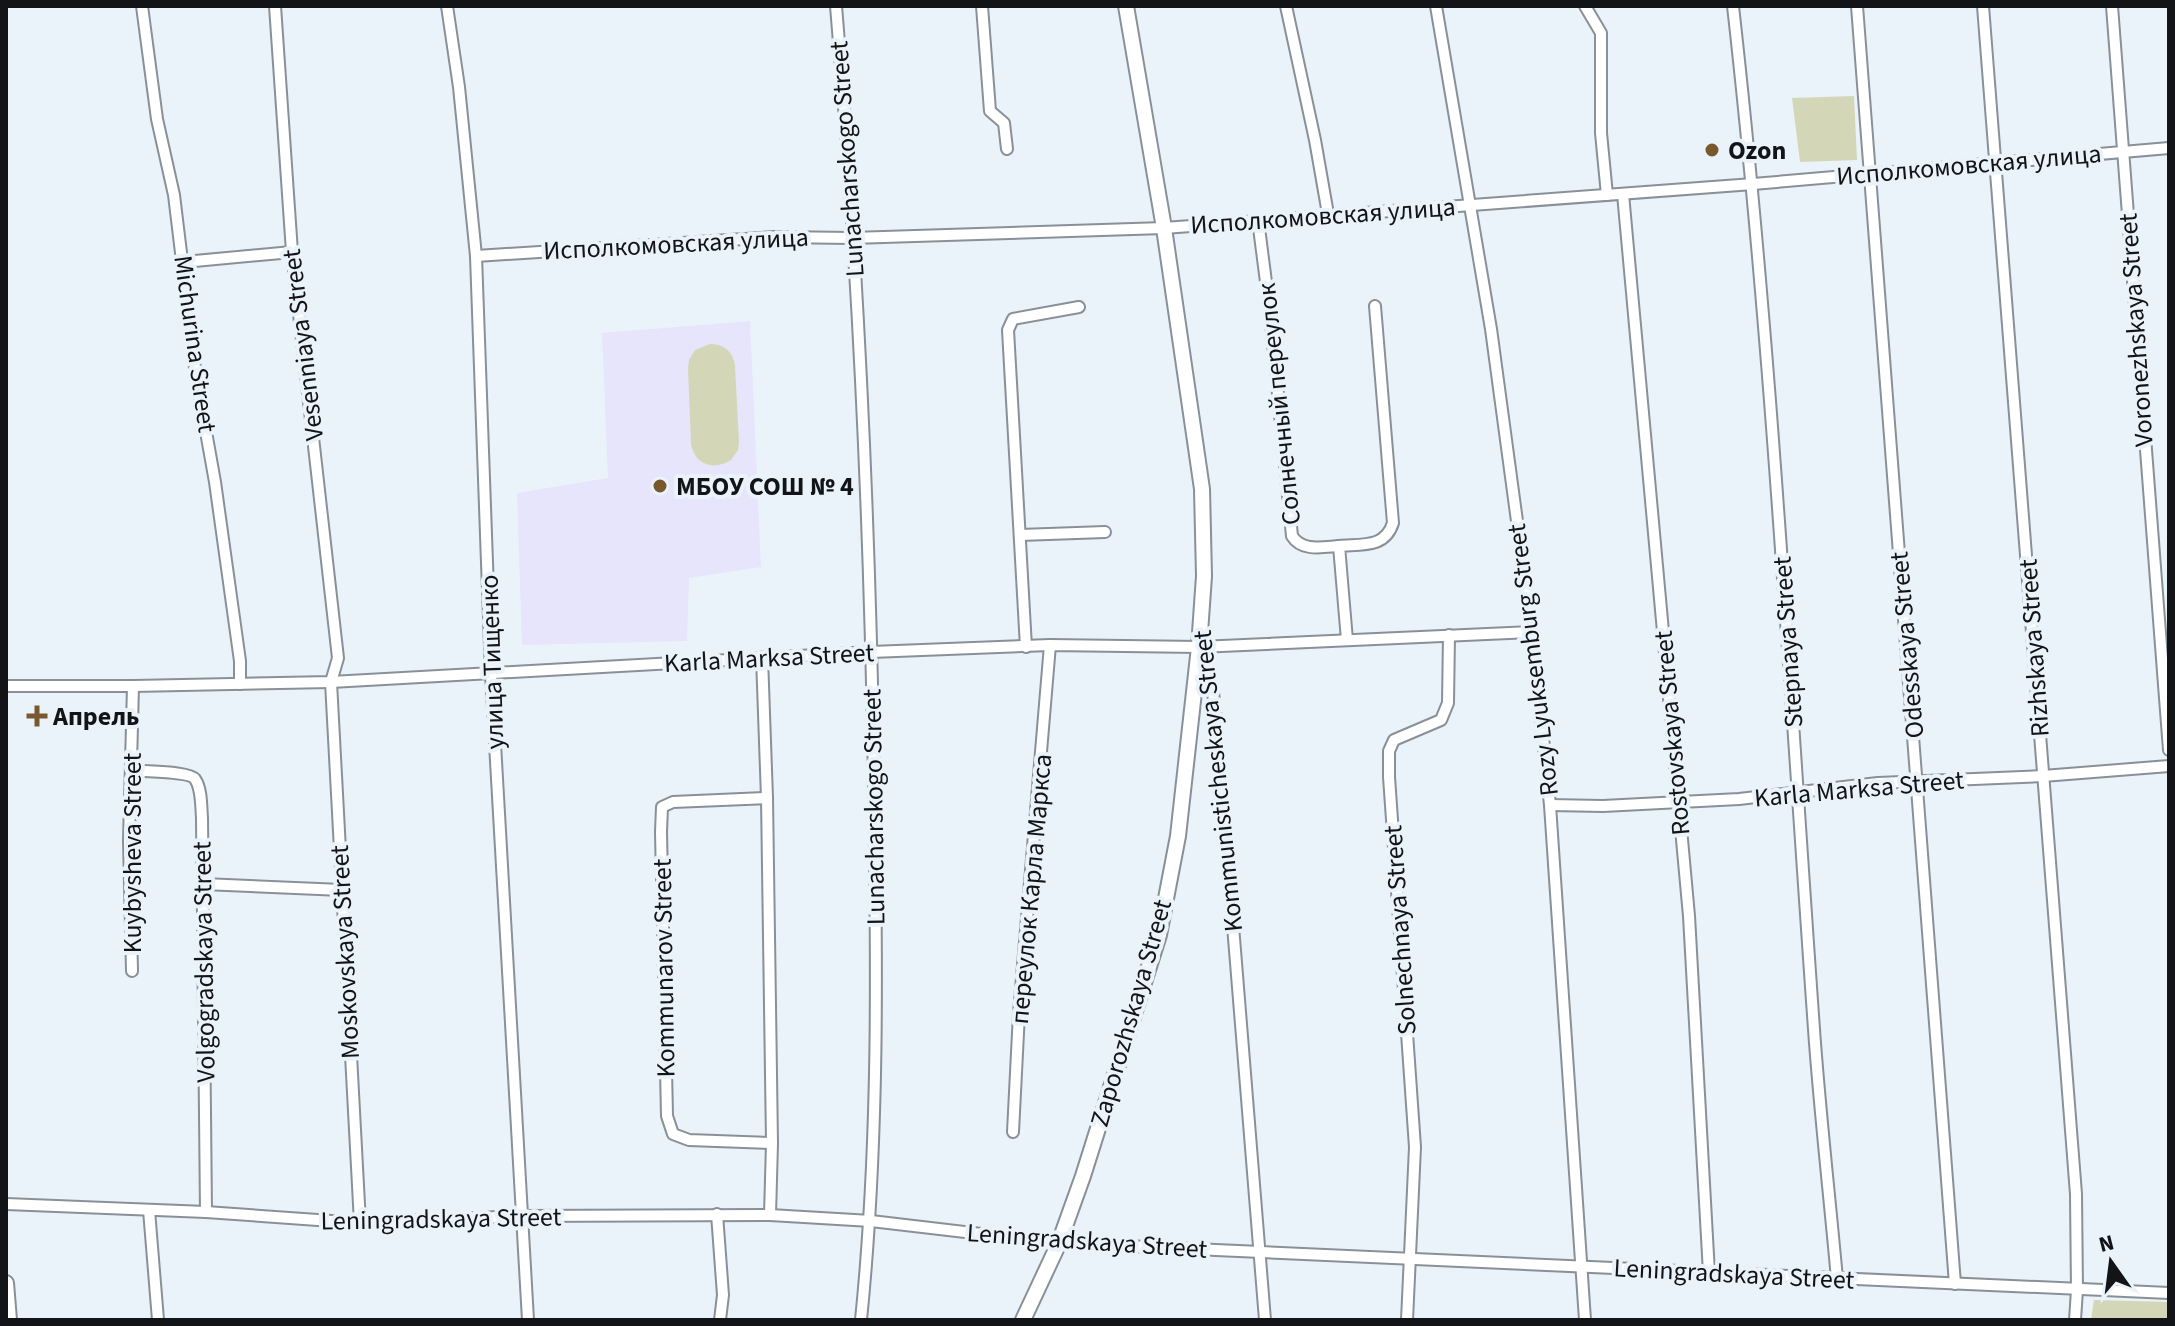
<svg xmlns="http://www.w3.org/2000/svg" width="2175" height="1326" font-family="'Source Sans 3',sans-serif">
	<rect width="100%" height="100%" fill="#eaf3fa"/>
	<polygon fill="#e7e5fb" points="750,321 761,567 689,578 687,641 522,645 517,493 608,478 602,333"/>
	<g fill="#d4d7b7">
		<polygon points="1854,96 1857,160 1800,162 1792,98"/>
		<path d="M710 344C724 344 733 351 735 366L739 442 738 450 731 460C713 471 695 465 691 444L688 368 689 360 695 350Z"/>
		<polygon points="2094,1300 2169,1302 2169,1320 2091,1320"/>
	</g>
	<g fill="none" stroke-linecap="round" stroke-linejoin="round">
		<g stroke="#899097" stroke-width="14">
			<g id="minor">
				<polyline points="142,6 157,119 174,195 196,376 215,482 240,661 240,684"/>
				<polyline points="275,6 292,252 338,658 331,682 360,1223"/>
				<polyline points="447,6 459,87 476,256 491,674 528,1320"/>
				<path d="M836 6C858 265 870 525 874 785 877 964 879 1142 861 1320"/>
				<polyline points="982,6 990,111 1004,123 1007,149"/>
				<polyline points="1286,6 1315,140 1328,214"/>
				<polyline points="1436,6 1491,329 1532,632 1550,805 1585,1320"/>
				<polyline points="1585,6 1601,33 1601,133 1607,195"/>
				<path d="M1733 6C1772 351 1790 697 1815 1043 1821 1122 1830 1201 1837 1279"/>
				<polyline points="1857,6 1955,1284"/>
				<polyline points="1983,6 2076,1194 2077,1290 2075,1320"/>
				<polyline points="2112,6 2169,750"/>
				<polyline points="1623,194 1689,916 1709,1273"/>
				<path d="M1258 220 1270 313 1292 536C1302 552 1323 547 1339 546"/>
				<polyline points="476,256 775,237 852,238 1164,228 1753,184 2169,148"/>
				<polyline points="184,262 292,252"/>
				<polyline points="1020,535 1105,532"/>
				<path d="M1347 640 1339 546C1363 544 1385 548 1393 523L1375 306"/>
				<polyline points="1026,647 1008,330 1013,319 1079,307"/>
				<polyline points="1201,653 1213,692 1218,741 1265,1320"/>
				<polyline points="762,657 767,798 772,1143 770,1215"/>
				<polyline points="6,686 133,686 331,682 871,652 1050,645 1199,647 1532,632"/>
				<path d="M131 770C145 772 189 771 195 779 202 789 201 807 202 818L206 1212"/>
				<polyline points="767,798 673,802 662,807 661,832 667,1116 673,1134 689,1140 772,1143"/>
				<polyline points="1550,805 1603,806 1739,799 1878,783 2043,776 2169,766"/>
				<polyline points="203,884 342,890"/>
				<polyline points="132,971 129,841 133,686"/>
				<polyline points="1013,1132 1019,1013 1050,645"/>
				<polyline points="6,1204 206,1212 360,1223 522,1216 770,1215 871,1221 1059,1243 2169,1293"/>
				<polyline points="149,1210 158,1320"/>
				<polyline points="717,1214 723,1295 720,1320"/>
				<polyline points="1407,1320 1415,1147 1389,777 1389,751 1394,740 1441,720 1448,703 1449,635"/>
			</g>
		</g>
		<g stroke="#899097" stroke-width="18">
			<g id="major">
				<polyline points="6,1283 9,1320"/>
				<polyline points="1023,1320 1059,1243 1083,1176 1159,935 1178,836 1199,647 1204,576 1202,489 1164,228 1126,6"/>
			</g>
		</g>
		<use href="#minor" stroke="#fff" stroke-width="10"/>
		<use href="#major" stroke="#fff" stroke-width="14"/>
	</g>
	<g fill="#79582e" stroke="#eaf3fa" stroke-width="3">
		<circle cx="1712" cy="150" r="8"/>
		<circle cx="660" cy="486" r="8"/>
		<path d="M33 704h8v8h8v8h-8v8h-8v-8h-8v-8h8z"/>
	</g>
	<g text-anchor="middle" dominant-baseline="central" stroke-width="8" stroke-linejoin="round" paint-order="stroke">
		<g font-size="26" font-weight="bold" fill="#121417" stroke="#eaf3fa" text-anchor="start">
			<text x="1728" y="150">Ozon</text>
			<text x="676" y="486">МБОУ СОШ № 4</text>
			<text x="53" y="716">Апрель</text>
		</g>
		<g font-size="26" fill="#121417" stroke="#eaf3fa">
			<text transform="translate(847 159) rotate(-94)">Lunacharskogo Street</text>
			<text transform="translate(1969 165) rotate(-5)">Исполкомовская улица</text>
			<text transform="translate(1323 216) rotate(-4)">Исполкомовская улица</text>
			<text transform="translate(676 244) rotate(-3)">Исполкомовская улица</text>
			<text transform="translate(2136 330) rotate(-94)">Voronezhskaya Street</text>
			<text transform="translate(195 344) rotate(82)">Michurina Street</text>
			<text transform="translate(303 345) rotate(-97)">Vesenniaya Street</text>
			<text transform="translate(1279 404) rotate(-96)">Солнечный переулок</text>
			<text transform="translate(1788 642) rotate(-94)">Stepnaya Street</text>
			<text transform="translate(1907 645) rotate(-95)">Odesskaya Street</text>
			<text transform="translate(2034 648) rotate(-94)">Rizhskaya Street</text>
			<text transform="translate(769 658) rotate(-3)">Karla Marksa Street</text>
			<text transform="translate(1533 660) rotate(-97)">Rozy Lyuksemburg Street</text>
			<text transform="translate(492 662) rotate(-92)">улица Тищенко</text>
			<text transform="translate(1672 733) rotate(-95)">Rostovskaya Street</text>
			<text transform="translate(1218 781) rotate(-96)">Kommunisticheskaya Street</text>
			<text transform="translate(1859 789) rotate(-5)">Karla Marksa Street</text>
			<text transform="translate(874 807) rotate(-91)">Lunacharskogo Street</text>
			<text transform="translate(132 853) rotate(-90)">Kuybysheva Street</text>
			<text transform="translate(1031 889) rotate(-85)">переулок Карла Маркса</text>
			<text transform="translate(1400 930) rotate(-94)">Solnechnaya Street</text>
			<text transform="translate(345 952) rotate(-93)">Moskovskaya Street</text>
			<text transform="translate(204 962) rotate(-91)">Volgogradskaya Street</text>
			<text transform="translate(664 968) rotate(-91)">Kommunarov Street</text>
			<text transform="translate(1131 1013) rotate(-74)">Zaporozhskaya Street</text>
			<text transform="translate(441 1219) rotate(-1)">Leningradskaya Street</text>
			<text transform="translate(1087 1241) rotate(4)">Leningradskaya Street</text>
			<text transform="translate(1734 1274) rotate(3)">Leningradskaya Street</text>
		</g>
	</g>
	<rect width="2175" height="1326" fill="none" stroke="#121417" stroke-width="16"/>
	<g transform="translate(2111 1262) rotate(346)" stroke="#eaf3fa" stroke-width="6" paint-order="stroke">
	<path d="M0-6L14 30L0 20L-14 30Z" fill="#121417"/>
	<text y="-12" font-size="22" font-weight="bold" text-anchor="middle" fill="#121417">N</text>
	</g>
</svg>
